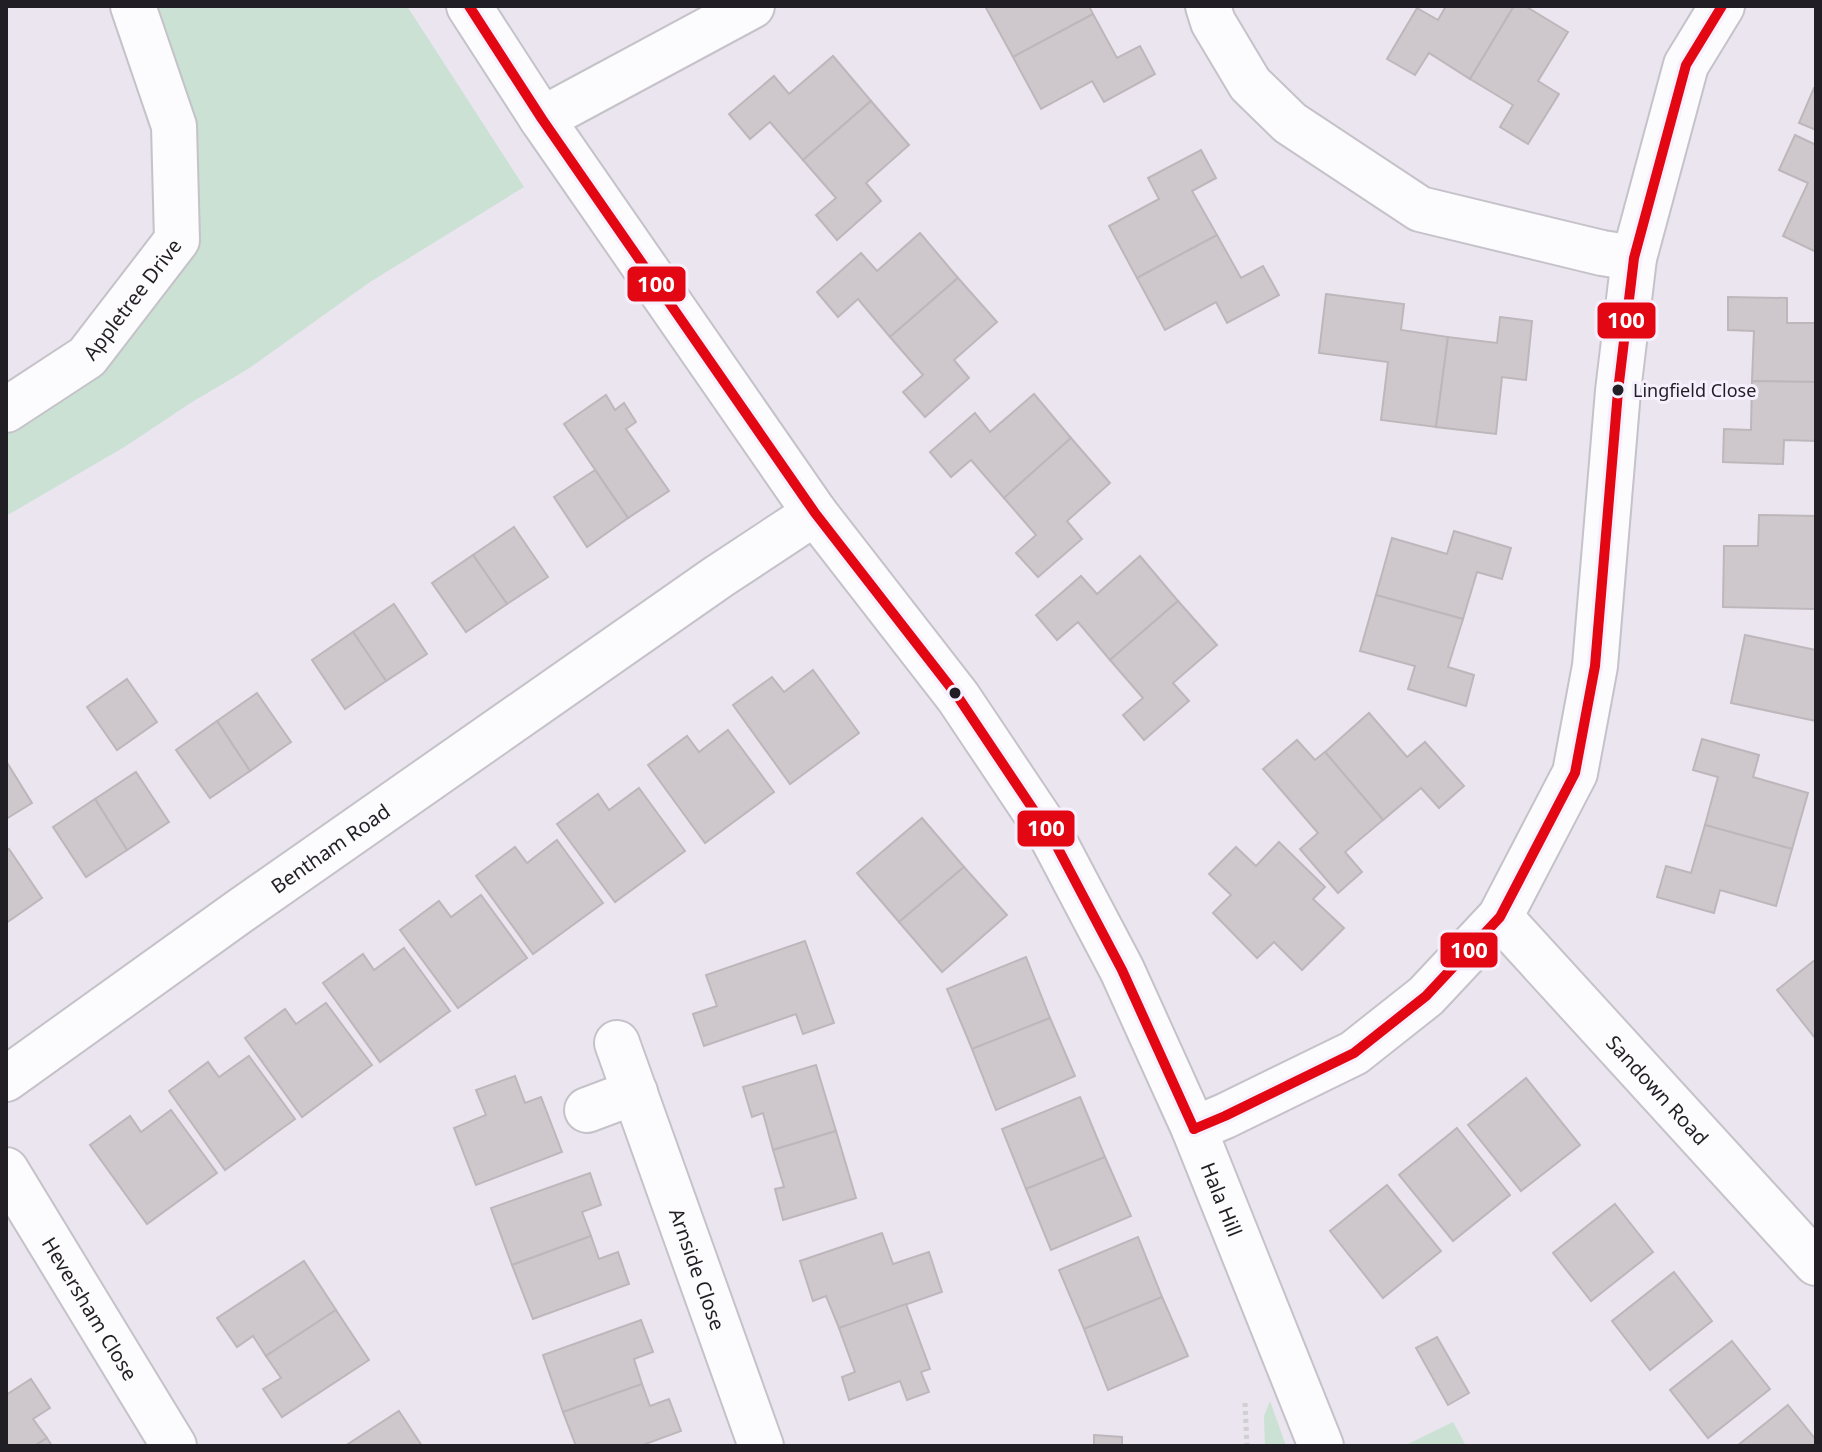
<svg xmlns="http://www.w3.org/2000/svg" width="1822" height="1452" font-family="'Noto Sans',sans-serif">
	<rect width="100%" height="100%" fill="#eae5ef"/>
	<g fill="#cae1d3">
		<polygon points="133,6 407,6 524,187 370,282 248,369 192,402 126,446 6,516 6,410 177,240"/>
		<polygon points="1270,1401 1286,1446 1265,1446 1264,1416"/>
		<polygon points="1453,1422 1466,1446 1404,1446"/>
	</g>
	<g fill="#cec8cc" stroke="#bdb7bb" stroke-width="2">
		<polygon points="985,6 1089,6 1093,14 1013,57"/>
		<polygon points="1446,6 1514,6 1470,79 1429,53 1415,75 1387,59 1417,8 1438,20"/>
		<polygon points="1514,6 1525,6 1568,32 1538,81 1559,94 1528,144 1500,127 1513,105 1470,79"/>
		<polygon points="1093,14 1117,58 1140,46 1155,74 1104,102 1092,81 1041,109 1013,57"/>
		<polygon points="833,56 871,101 803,160 770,122 750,139 729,114 774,76 789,94"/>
		<polygon points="1814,88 1816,88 1816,130 1799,123"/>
		<polygon points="871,101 909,145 866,183 881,201 837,240 816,215 836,198 803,160"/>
		<polygon points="1795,135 1816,145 1816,252 1783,236 1808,183 1779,170"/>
		<polygon points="1201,150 1216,178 1192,191 1217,235 1137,278 1109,226 1159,199 1148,178"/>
		<polygon points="920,233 958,278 890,337 858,299 838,317 817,292 861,253 877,271"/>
		<polygon points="1217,235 1241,278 1263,266 1279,295 1227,323 1216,302 1165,330 1137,278"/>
		<polygon points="958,278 997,322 954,360 969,378 925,417 903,392 923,375 890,337"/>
		<polygon points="1326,294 1404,304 1401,330 1448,337 1436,427 1381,420 1388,362 1319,353"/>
		<polygon points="1728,297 1787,298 1787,323 1816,323 1816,382 1752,381 1754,331 1728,330"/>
		<polygon points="1500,317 1532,321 1526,380 1502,377 1496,434 1436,427 1448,337 1497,343"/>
		<polygon points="1752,381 1816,382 1816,441 1784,440 1783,464 1723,462 1724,429 1751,430"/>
		<polygon points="1034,394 1071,438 1004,498 971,460 951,477 930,452 975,413 990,432"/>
		<polygon points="606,395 615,410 624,403 636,422 626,429 669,491 628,518 564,424"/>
		<polygon points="1071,438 1110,483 1067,521 1082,539 1038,577 1016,553 1036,535 1004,498"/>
		<polygon points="595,470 628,518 587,547 554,497"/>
		<polygon points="1759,515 1816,516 1816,609 1723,607 1724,546 1758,546"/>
		<polygon points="514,527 548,577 507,604 473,555"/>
		<polygon points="1454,531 1511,548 1502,579 1477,572 1463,619 1376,595 1392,538 1447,554"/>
		<polygon points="473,555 507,604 466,632 432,583"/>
		<polygon points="1140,556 1178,601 1110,660 1078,622 1057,640 1036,615 1081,576 1097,594"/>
		<polygon points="1376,595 1463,619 1448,667 1474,675 1466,706 1408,689 1415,666 1360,651"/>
		<polygon points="1178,601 1217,645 1173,683 1189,701 1144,740 1123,715 1143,698 1110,660"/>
		<polygon points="394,604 427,654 386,681 353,632"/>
		<polygon points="353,632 386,681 345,709 312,660"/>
		<polygon points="1745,635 1816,650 1816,721 1731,703"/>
		<polygon points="813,670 859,733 790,784 733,705 772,677 784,692"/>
		<polygon points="127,679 157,722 117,750 87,707"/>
		<polygon points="257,693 291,742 250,771 217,721"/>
		<polygon points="1369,713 1407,757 1425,742 1464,786 1439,808 1421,788 1383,820 1325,752"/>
		<polygon points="217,721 250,771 210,798 176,750"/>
		<polygon points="728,730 774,792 705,843 648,765 687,736 699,752"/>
		<polygon points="1702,739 1759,755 1753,777 1808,793 1792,849 1705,825 1718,777 1693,770"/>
		<polygon points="1297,740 1315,760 1325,752 1383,820 1345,852 1362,872 1338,893 1300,849 1318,833 1263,769"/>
		<polygon points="6,761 32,803 6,819"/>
		<polygon points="136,772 169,822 127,850 95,799"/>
		<polygon points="639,788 685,851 615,902 557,824 598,794 609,810"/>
		<polygon points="95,799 127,850 86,877 53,827"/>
		<polygon points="922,818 964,867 899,922 857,873"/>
		<polygon points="1705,825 1792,849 1776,906 1720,890 1714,913 1657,897 1666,866 1691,873"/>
		<polygon points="557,840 603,903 533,954 476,876 515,847 527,863"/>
		<polygon points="1279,842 1325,887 1313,899 1344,928 1302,970 1274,942 1257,958 1213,913 1231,895 1209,874 1236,847 1256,866"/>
		<polygon points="9,849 42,898 6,923 6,851"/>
		<polygon points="964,867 1007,915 942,972 899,922"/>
		<polygon points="481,895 527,958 458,1008 400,930 439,901 451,917"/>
		<polygon points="805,941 834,1023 803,1034 796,1014 704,1046 693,1014 717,1006 706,975"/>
		<polygon points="404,948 450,1011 380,1062 323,983 363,954 374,970"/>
		<polygon points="1026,957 1050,1018 972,1049 947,989"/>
		<polygon points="1816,959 1816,1037 1815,1038 1777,990"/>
		<polygon points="326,1003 372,1065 302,1117 245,1038 285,1009 296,1024"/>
		<polygon points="1050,1018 1075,1076 996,1110 972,1049"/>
		<polygon points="249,1056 295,1119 225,1170 169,1091 208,1062 219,1077"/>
		<polygon points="816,1065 836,1131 773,1150 763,1113 752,1117 743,1087"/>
		<polygon points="515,1076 525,1103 541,1097 562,1152 476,1185 454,1128 486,1115 476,1090"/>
		<polygon points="1526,1078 1580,1145 1521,1191 1468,1125"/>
		<polygon points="1080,1097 1105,1157 1026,1189 1002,1129"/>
		<polygon points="171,1110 217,1173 147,1224 90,1145 130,1116 141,1132"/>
		<polygon points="1457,1128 1510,1195 1453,1241 1399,1175"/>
		<polygon points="836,1131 856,1198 783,1220 775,1189 784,1187 773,1150"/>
		<polygon points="1105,1157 1131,1216 1051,1250 1026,1189"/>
		<polygon points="590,1173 601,1205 582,1212 591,1236 512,1265 491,1208"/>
		<polygon points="1387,1185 1441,1251 1383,1298 1330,1231"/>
		<polygon points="1615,1204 1653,1252 1591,1301 1553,1253"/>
		<polygon points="882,1233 893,1264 929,1252 942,1292 839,1328 826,1296 813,1301 800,1261"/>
		<polygon points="591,1236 599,1259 618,1252 629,1284 533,1319 512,1265"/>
		<polygon points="1138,1237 1162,1297 1084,1329 1059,1270"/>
		<polygon points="304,1261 336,1310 266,1356 253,1336 237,1347 217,1318"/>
		<polygon points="1674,1272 1712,1321 1650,1370 1612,1321"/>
		<polygon points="1162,1297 1188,1356 1108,1390 1084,1329"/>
		<polygon points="906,1304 930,1369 921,1372 929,1392 907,1400 900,1381 849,1400 842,1377 855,1372 839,1328"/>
		<polygon points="336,1310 369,1360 282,1417 263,1389 281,1378 266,1356"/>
		<polygon points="641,1320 653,1352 634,1359 642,1384 563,1412 543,1355"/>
		<polygon points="1437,1337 1469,1393 1448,1405 1416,1348"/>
		<polygon points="1732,1341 1770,1389 1708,1438 1670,1390"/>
		<polygon points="31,1379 50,1408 33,1419 47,1438 34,1446 6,1446 6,1395"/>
		<polygon points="642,1384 650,1406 669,1399 681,1431 640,1446 576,1446 563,1412"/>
		<polygon points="1788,1405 1816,1440 1816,1446 1737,1446"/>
		<polygon points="399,1411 422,1446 345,1446"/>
		<polygon points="1094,1435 1122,1437 1122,1446 1094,1446"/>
		<polygon points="47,1438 52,1446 34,1446"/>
	</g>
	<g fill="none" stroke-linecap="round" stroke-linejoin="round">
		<g stroke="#c5c2c9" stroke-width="48">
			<g id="minor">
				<polyline points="1208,6 1213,22 1250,84 1290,123 1420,209 1602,253 1634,258"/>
				<polyline points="542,119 752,6"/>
				<path id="s1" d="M6 410 87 357 177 240 174 126 133 6"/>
				<path id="s2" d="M1500 917 1816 1263"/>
				<path id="s3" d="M617 1043 761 1446"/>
				<polyline points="587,1110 635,1092"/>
				<polyline points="1194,1129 1225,1116 1354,1053 1426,996 1500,917 1575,773 1595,666 1618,391 1634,258 1686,65 1722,6"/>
				<path id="s4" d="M6 1170 174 1446"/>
			</g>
		</g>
		<g stroke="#c5c2c9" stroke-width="48">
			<g id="tertiary">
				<path id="s5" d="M469 6 542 119 815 513 958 697 1053 839 1122 970 1194 1129 1321 1446"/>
				<path id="s6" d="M6 1079 240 911 718 577 815 513"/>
			</g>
		</g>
		<polyline stroke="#d0d0d2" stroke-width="5" stroke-dasharray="4 4" stroke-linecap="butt" points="1245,1403 1247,1446"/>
		<use href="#minor" stroke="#fcfbfd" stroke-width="44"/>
		<use href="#tertiary" stroke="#fcfbfd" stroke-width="44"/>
		<g stroke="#f5effe" stroke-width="16">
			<g id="bus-1">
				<polyline points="469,6 542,119 815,513 958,697 1053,839 1122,970 1194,1129"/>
				<polyline points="1194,1129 1225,1116 1354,1053 1426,996 1500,917 1575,773 1595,666 1618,391 1634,258 1686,65 1722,6"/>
			</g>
		</g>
		<use href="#bus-1" stroke="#e30613" stroke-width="10"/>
	</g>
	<g fill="#211e25" stroke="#f5effe" stroke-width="3">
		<circle cx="1618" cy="390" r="7"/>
		<circle cx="955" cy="693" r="7"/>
	</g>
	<g text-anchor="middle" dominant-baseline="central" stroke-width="6" stroke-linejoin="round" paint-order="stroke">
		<g font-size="18" fill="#211e25" stroke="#f5effe" text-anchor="start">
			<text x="1633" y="390">Lingfield Close</text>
		</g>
		<g font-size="20" fill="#211e25" stroke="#f5effe">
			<text stroke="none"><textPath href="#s1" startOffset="170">Appletree Drive</textPath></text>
			<text stroke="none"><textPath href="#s6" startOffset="398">Bentham Road</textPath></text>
			<text stroke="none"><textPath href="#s2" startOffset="234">Sandown Road</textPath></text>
			<text stroke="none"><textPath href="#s5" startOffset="1416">Hala Hill</textPath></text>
			<text stroke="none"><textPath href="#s3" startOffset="240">Arnside Close</textPath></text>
			<text stroke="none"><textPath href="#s4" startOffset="162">Heversham Close</textPath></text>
		</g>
	</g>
	<g stroke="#f5effe" stroke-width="3">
		<rect x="626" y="265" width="61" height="38" rx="8" fill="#e30613"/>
		<rect x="1596" y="301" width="61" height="39" rx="8" fill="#e30613"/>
		<rect x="1016" y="809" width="60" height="39" rx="8" fill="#e30613"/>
		<rect x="1439" y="931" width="60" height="38" rx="8" fill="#e30613"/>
	</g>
	<g font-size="22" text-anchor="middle" font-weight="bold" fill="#fff">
		<text x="656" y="292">100</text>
		<text x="1626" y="328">100</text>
		<text x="1046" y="836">100</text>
		<text x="1469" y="958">100</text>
	</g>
	<rect width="1822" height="1452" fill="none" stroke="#211e25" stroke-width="16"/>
</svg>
